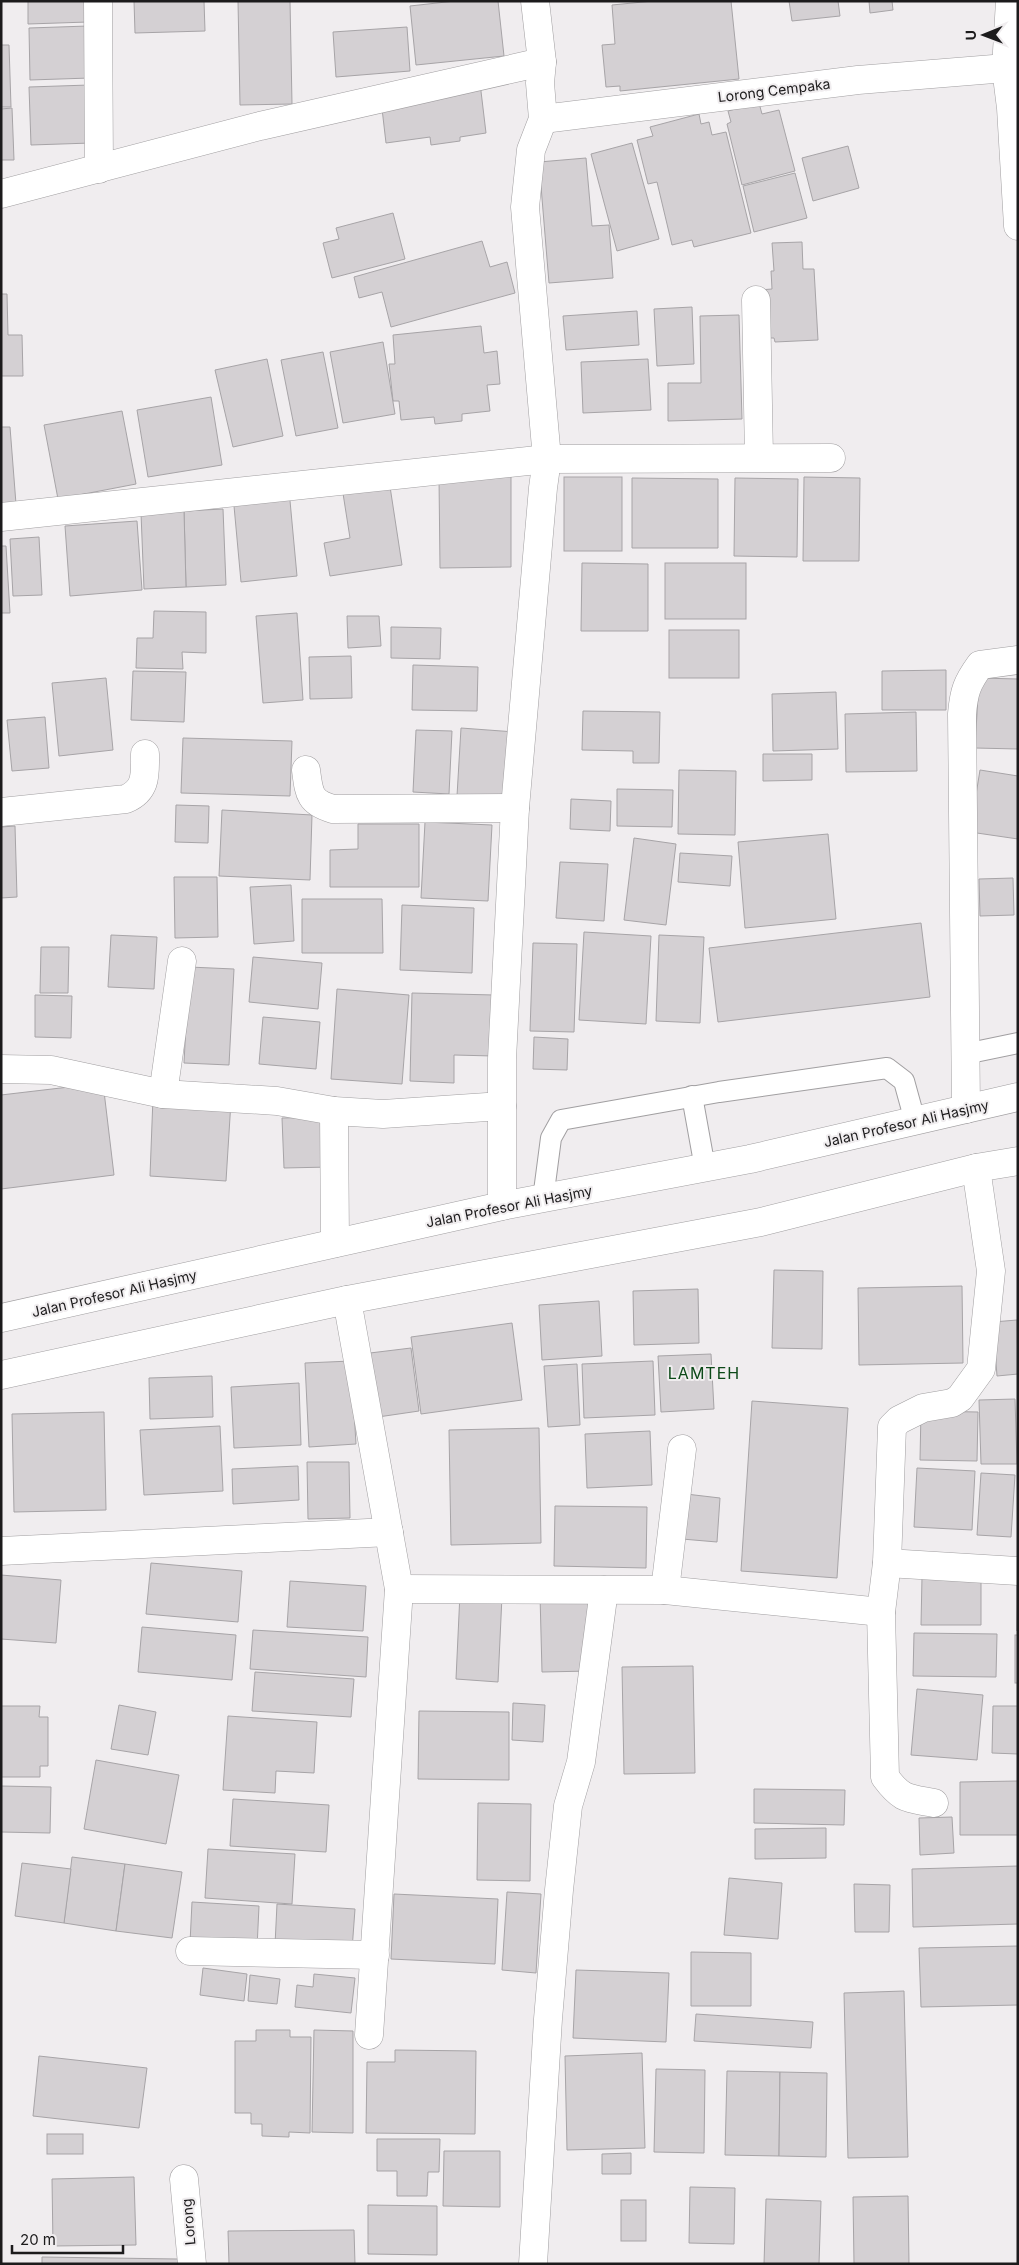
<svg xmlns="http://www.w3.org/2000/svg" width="1019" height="2265" font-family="Inter,sans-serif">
	<rect width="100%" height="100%" fill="#f0edef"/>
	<g fill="#d4d0d3" stroke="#a7a4a7">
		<polygon points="28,1 88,1 88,22 28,24"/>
		<polygon points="134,1 204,1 205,31 135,33"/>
		<polygon points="238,1 290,1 292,104 240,105"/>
		<polygon points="455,1 498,1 504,56 416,65 410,6"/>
		<polygon points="653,1 731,1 739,79 620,91 620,86 606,87 602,45 615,44 612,5"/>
		<polygon points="789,1 838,1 840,16 792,21"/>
		<polygon points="869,1 892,1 893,10 870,13"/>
		<polygon points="88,26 90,78 30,80 29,28"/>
		<polygon points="407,27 410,71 336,77 333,32"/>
		<polygon points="1,45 9,45 11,107 1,107"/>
		<polygon points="480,83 486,133 460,137 460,141 431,145 430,137 386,143 381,100"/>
		<polygon points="89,85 91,143 31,145 29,87"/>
		<polygon points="759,103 762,114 779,110 795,171 742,185 727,124 731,122 728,111"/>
		<polygon points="12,108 14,160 1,160 1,109"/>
		<polygon points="699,114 701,124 709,122 712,135 726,132 751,233 694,247 692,240 672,245 657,182 648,184 637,140 653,136 650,127"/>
		<polygon points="632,143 659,239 617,251 591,154"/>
		<polygon points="848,146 859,188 813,201 802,158"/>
		<polygon points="586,158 592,226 609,225 613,278 549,283 539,162"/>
		<polygon points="795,173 807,218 754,232 743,186"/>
		<polygon points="393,213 405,259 332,278 323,243 339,239 336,228"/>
		<polygon points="482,241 490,267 507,262 515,293 391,327 382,292 359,298 354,277"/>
		<polygon points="802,242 803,269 814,269 818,340 775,342 774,338 762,338 759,290 772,289 771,271 774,271 772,243"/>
		<polygon points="1,294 7,294 8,335 22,335 23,376 1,376"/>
		<polygon points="692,307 694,364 657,366 654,309"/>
		<polygon points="637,311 639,345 566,350 563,316"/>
		<polygon points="739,315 742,419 668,421 668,383 701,383 700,316"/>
		<polygon points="481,326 484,353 497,351 500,384 487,385 490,411 462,414 462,421 435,424 434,417 401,420 399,401 393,401 389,364 395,364 393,335"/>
		<polygon points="383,342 395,414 343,423 330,352"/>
		<polygon points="323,352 338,428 296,436 281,360"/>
		<polygon points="267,359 283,436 233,447 215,370"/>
		<polygon points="648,359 651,410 583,413 581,362"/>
		<polygon points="211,397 222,465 148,477 137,410"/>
		<polygon points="122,411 136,484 58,499 44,425"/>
		<polygon points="1,427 10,427 16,504 1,506"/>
		<polygon points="511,476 511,567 440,568 439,477"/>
		<rect x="564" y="477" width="58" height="74"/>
		<polygon points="804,477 860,478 859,561 803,561"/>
		<polygon points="632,478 718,479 718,548 632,548"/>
		<polygon points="735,478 798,479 797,557 734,556"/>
		<polygon points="389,480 402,565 330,576 324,543 350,538 342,487"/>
		<polygon points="289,490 297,576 241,582 233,495"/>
		<polygon points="223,509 226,585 186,587 184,511"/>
		<polygon points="184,511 186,587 144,589 141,513"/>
		<polygon points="137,521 142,590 70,596 65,526"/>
		<polygon points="39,537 42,595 13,596 10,539"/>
		<polygon points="1,546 6,546 10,613 1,613"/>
		<polygon points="582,563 648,564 648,631 581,631"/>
		<rect x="665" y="563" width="81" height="56"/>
		<polygon points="154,611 206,612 206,653 182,652 183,669 136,668 137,638 153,638"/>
		<polygon points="297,613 303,700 263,703 256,616"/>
		<polygon points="347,616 379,616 381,646 348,648"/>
		<polygon points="391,627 441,628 440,659 391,658"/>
		<rect x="669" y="630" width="70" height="48"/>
		<polygon points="351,656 352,698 310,699 309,657"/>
		<polygon points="413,665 478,667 477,711 412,710"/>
		<polygon points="946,670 946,710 882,710 882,671"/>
		<polygon points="133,671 186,672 184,722 131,720"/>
		<polygon points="106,678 113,750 59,756 52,683"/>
		<polygon points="979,678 1018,679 1018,749 975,748"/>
		<polygon points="836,692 838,749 773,751 772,694"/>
		<polygon points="583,711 660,712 659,763 633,763 633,751 582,750"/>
		<polygon points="916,712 917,771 846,772 845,714"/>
		<polygon points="45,717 49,768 12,771 7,720"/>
		<polygon points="461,728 515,732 510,800 457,796"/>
		<polygon points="416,730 452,731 449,794 413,792"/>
		<polygon points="183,738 292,741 290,796 181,793"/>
		<polygon points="763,754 812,754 812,780 763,781"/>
		<polygon points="679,770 736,771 735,835 678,834"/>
		<polygon points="980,770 1018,776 1018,839 970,832"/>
		<polygon points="617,789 673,790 672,827 617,826"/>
		<polygon points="571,799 611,801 610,831 570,829"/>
		<polygon points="176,805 209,806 208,843 175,842"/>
		<polygon points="222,810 312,815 310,880 219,876"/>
		<polygon points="425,822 492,825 488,901 421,898"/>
		<polygon points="358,824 419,824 419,887 330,887 330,850 358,849"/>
		<polygon points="15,826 17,897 1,898 1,827"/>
		<polygon points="828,834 836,919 745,928 738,842"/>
		<polygon points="634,838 676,844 666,925 624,920"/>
		<polygon points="680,853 732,856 730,886 678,882"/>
		<polygon points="560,862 608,864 604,921 556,918"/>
		<polygon points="174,877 217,877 218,937 175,938"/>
		<polygon points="1013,878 1014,915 980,916 979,879"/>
		<polygon points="291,885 294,941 254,944 250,887"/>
		<polygon points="302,899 382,899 383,953 302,953"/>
		<polygon points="402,905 474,908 472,973 400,970"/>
		<polygon points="921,923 930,997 718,1022 709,948"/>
		<polygon points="584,932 651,936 646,1024 579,1020"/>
		<polygon points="111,935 157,937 154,989 108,987"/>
		<polygon points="659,935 704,937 700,1023 656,1021"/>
		<polygon points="533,943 577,944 574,1032 530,1031"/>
		<polygon points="41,947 69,947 68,993 40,993"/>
		<polygon points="253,957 322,963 318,1009 249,1002"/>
		<polygon points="189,967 234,969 229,1065 184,1063"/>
		<polygon points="337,989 409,995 402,1084 331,1079"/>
		<polygon points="412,993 494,995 493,1056 454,1055 454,1083 410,1081"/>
		<polygon points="35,995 72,996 71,1038 35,1037"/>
		<polygon points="263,1017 320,1022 316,1069 259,1064"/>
		<polygon points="534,1037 568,1039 567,1070 533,1069"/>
		<polygon points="103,1083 114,1175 1,1189 1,1095"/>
		<polygon points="153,1097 231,1101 226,1181 150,1176"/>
		<polygon points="329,1117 330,1167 284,1168 282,1118"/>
		<polygon points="774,1270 823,1271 822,1349 772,1348"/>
		<polygon points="962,1286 963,1363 859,1365 858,1288"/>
		<polygon points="698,1289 699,1343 634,1345 633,1291"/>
		<polygon points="599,1301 602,1356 542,1360 539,1305"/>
		<polygon points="1017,1320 1018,1374 997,1376 993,1322"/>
		<polygon points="512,1323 522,1400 421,1414 411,1337"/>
		<polygon points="411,1348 419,1411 378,1417 370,1353"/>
		<polygon points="711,1354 714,1409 661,1412 658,1356"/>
		<polygon points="351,1361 356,1444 309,1447 305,1363"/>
		<polygon points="653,1361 655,1415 584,1418 582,1364"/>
		<polygon points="577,1364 580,1425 548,1427 544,1366"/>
		<polygon points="212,1376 213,1417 150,1419 149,1378"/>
		<polygon points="299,1383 301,1445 234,1448 231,1387"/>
		<polygon points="1015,1399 1017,1464 981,1464 979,1400"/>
		<polygon points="752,1401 848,1408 837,1578 741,1571"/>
		<polygon points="921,1411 978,1412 977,1461 920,1460"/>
		<polygon points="104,1412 106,1510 14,1512 12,1414"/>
		<polygon points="220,1426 223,1491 144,1495 140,1430"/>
		<polygon points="539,1428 541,1543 451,1545 449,1430"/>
		<polygon points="650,1431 652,1485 587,1488 585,1434"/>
		<polygon points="307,1462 349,1462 350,1518 308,1519"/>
		<polygon points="298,1466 299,1500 233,1504 232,1469"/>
		<polygon points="917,1468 975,1471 972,1530 914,1527"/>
		<polygon points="981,1473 1015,1475 1011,1537 977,1535"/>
		<polygon points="686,1494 720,1498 717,1542 682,1539"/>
		<polygon points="555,1506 647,1507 646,1568 554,1566"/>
		<polygon points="151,1563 242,1571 238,1622 146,1614"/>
		<polygon points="1,1575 61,1580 56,1643 1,1639"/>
		<polygon points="922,1577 981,1578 981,1625 921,1625"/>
		<polygon points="1017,1578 1018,1578 1017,1631"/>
		<polygon points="290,1581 366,1586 363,1631 287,1627"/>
		<polygon points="460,1593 502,1596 498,1682 456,1679"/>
		<polygon points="589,1594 591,1671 542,1672 540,1595"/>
		<polygon points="142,1627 236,1635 232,1680 138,1672"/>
		<polygon points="253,1630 368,1637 366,1677 250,1669"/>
		<polygon points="914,1633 997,1634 996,1677 913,1676"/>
		<rect x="1015" y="1635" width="3" height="48"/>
		<polygon points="693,1666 695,1773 624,1774 622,1667"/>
		<polygon points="255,1672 354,1679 351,1717 252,1711"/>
		<polygon points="917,1689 983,1695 977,1760 911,1755"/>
		<polygon points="513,1703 545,1705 543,1742 512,1740"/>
		<polygon points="119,1705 156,1712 148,1755 111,1749"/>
		<polygon points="1,1706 40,1706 39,1717 48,1717 48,1766 40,1766 40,1777 1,1777"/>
		<polygon points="993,1706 1018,1706 1018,1754 992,1753"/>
		<polygon points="419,1711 509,1712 509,1780 418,1779"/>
		<polygon points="228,1716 317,1722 314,1773 276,1771 275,1793 223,1790"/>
		<polygon points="96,1760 179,1775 166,1844 84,1829"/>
		<polygon points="1018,1781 1018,1835 960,1835 960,1782"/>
		<polygon points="1,1786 51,1787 50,1833 1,1832"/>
		<polygon points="754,1789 845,1790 844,1825 754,1823"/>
		<polygon points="233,1799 329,1805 326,1852 230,1846"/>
		<polygon points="478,1803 531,1804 530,1881 477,1880"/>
		<polygon points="952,1817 954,1853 920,1855 919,1818"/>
		<polygon points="826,1828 826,1858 755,1859 755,1829"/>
		<polygon points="208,1849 295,1854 292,1904 205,1898"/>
		<polygon points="72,1857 125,1864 116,1931 64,1923"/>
		<polygon points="22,1863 71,1869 64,1923 15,1916"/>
		<polygon points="125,1864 182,1872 172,1938 116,1931"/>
		<polygon points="1018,1866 1018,1924 913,1927 912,1869"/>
		<polygon points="729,1878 782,1883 778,1939 724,1935"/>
		<polygon points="854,1884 890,1885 889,1932 855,1932"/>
		<polygon points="507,1892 541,1894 536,1973 502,1970"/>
		<polygon points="394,1894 498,1899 495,1964 391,1959"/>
		<polygon points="192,1902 259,1906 257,1948 190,1943"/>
		<polygon points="277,1904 355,1909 352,1950 275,1945"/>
		<polygon points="1018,1946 1018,2005 921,2007 919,1948"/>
		<polygon points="691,1952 751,1953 751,2006 691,2006"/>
		<polygon points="203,1968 247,1974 244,2001 200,1995"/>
		<polygon points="576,1970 669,1973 666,2042 573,2038"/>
		<polygon points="314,1974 355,1978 351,2013 295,2007 297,1985 313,1987"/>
		<polygon points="250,1975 280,1979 277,2004 248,2001"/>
		<polygon points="904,1991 908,2157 848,2158 844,1993"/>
		<polygon points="696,2014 813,2022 811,2048 694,2041"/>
		<polygon points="256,2030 290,2030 290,2037 311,2037 310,2133 289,2132 289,2137 262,2136 262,2124 251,2124 251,2113 235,2113 235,2041 256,2041"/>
		<polygon points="314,2030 353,2031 353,2133 312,2132"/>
		<polygon points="395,2050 476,2051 475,2134 366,2133 367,2062 395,2062"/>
		<polygon points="642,2053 645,2148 567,2150 565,2056"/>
		<polygon points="39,2056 147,2068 139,2128 33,2116"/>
		<polygon points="656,2069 705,2070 704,2153 654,2152"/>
		<polygon points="727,2071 780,2072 779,2156 725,2155"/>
		<polygon points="780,2072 827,2073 826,2157 779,2156"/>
		<rect x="47" y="2134" width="36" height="20"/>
		<polygon points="377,2139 440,2139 439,2172 428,2172 427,2196 397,2196 397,2171 377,2171"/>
		<polygon points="444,2151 500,2151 500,2207 443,2206"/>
		<polygon points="631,2153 631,2174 602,2174 602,2154"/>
		<polygon points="134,2177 136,2245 53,2246 52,2179"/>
		<polygon points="690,2187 735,2188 734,2244 689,2243"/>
		<polygon points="908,2196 909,2264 854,2264 853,2197"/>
		<polygon points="766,2199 821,2201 819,2264 764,2264"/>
		<rect x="621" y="2200" width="25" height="41"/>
		<polygon points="368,2205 437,2206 437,2255 368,2254"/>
		<polygon points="354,2230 355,2264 229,2264 228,2231"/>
		<polygon points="42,2257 178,2259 178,2264 42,2264"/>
	</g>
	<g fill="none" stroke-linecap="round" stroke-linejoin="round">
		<g stroke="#a19fa1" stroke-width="22">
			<g id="service">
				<polyline points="965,1054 1018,1043"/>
				<polyline points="692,1096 705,1168"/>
				<polyline points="543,1199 551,1138 561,1120 719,1092 887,1068 904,1081 915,1121"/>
			</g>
		</g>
		<g stroke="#a19fa1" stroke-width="29">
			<g id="minor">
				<polyline points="98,1 99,169"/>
				<polyline points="1010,1 1006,68 1011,108 1018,226"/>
				<polyline points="543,119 858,80 1006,68"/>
				<polyline points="1,194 260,126 542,62"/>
				<polyline points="756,300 759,457"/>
				<polyline points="1,517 547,459 831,458"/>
				<path d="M306 770C309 793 309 802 333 809L515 808"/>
				<path d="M1 812 126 799C147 790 145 774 145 754"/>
				<polyline points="1,1069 51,1070 163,1094 277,1101 334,1111 335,1243"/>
				<polyline points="163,1094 182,961"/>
				<path d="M966 1109 962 714C964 691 967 683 980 665L1018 660"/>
				<polyline points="334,1111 383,1114 502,1106"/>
				<polyline points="502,1206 502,1059 515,808 543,488 547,459 525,207 531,150 543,119 540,83 542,62 535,1"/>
				<polyline points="347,1300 399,1589 369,2035"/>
				<polyline points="1,1551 389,1532"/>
				<polyline points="887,1563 1018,1571"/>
				<polyline points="399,1589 665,1590 682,1449"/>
				<polyline points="665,1590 881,1612"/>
				<path d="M934 1803C907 1798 902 1800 885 1777L881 1612 887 1563 892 1427 899 1420 923 1408 952 1403 960 1398 981 1369 991 1271 976 1168"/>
				<polyline points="190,1951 375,1955"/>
				<polyline points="184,2179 192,2264"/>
				<polyline points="533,2264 548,2019 559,1890 568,1806 581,1762 604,1590"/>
			</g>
		</g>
		<g stroke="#a19fa1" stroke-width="29">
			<g id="primary">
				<polyline points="1,1318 502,1206 750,1159 1018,1097"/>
				<polyline points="1,1375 347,1300 761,1222 976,1168 1018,1161"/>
			</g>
		</g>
		<use href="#service" stroke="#fff" stroke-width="20"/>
		<use href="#minor" stroke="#fff" stroke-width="28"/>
		<use href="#primary" stroke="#fff" stroke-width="28"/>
	</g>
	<g text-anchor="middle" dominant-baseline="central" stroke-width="4" stroke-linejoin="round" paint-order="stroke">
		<g font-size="14" fill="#1c1b1c" stroke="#f0edef">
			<text transform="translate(774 90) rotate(-7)">Lorong Cempaka</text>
			<text transform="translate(906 1123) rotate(-13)">Jalan Profesor Ali Hasjmy</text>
			<text transform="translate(509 1206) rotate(-11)">Jalan Profesor Ali Hasjmy</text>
			<text transform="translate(114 1293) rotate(-13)">Jalan Profesor Ali Hasjmy</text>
			<text transform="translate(188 2222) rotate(-95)">Lorong</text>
		</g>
		<g font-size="16" letter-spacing="1" fill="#0c4918" stroke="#f0edef">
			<text x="704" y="1373">LAMTEH</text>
		</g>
	</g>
	<rect width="1019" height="2265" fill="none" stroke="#1c1b1c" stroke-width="5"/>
	<g transform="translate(984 35) rotate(269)" stroke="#f0edef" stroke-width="4" paint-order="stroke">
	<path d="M0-4L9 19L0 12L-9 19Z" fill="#1c1b1c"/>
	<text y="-8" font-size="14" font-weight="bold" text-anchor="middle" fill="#1c1b1c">U</text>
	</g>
	<path d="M12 2245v8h111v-8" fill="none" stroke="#1c1b1c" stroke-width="2.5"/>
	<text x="20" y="2245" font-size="15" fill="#1c1b1c" stroke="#f0edef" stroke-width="4" paint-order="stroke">20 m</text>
</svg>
